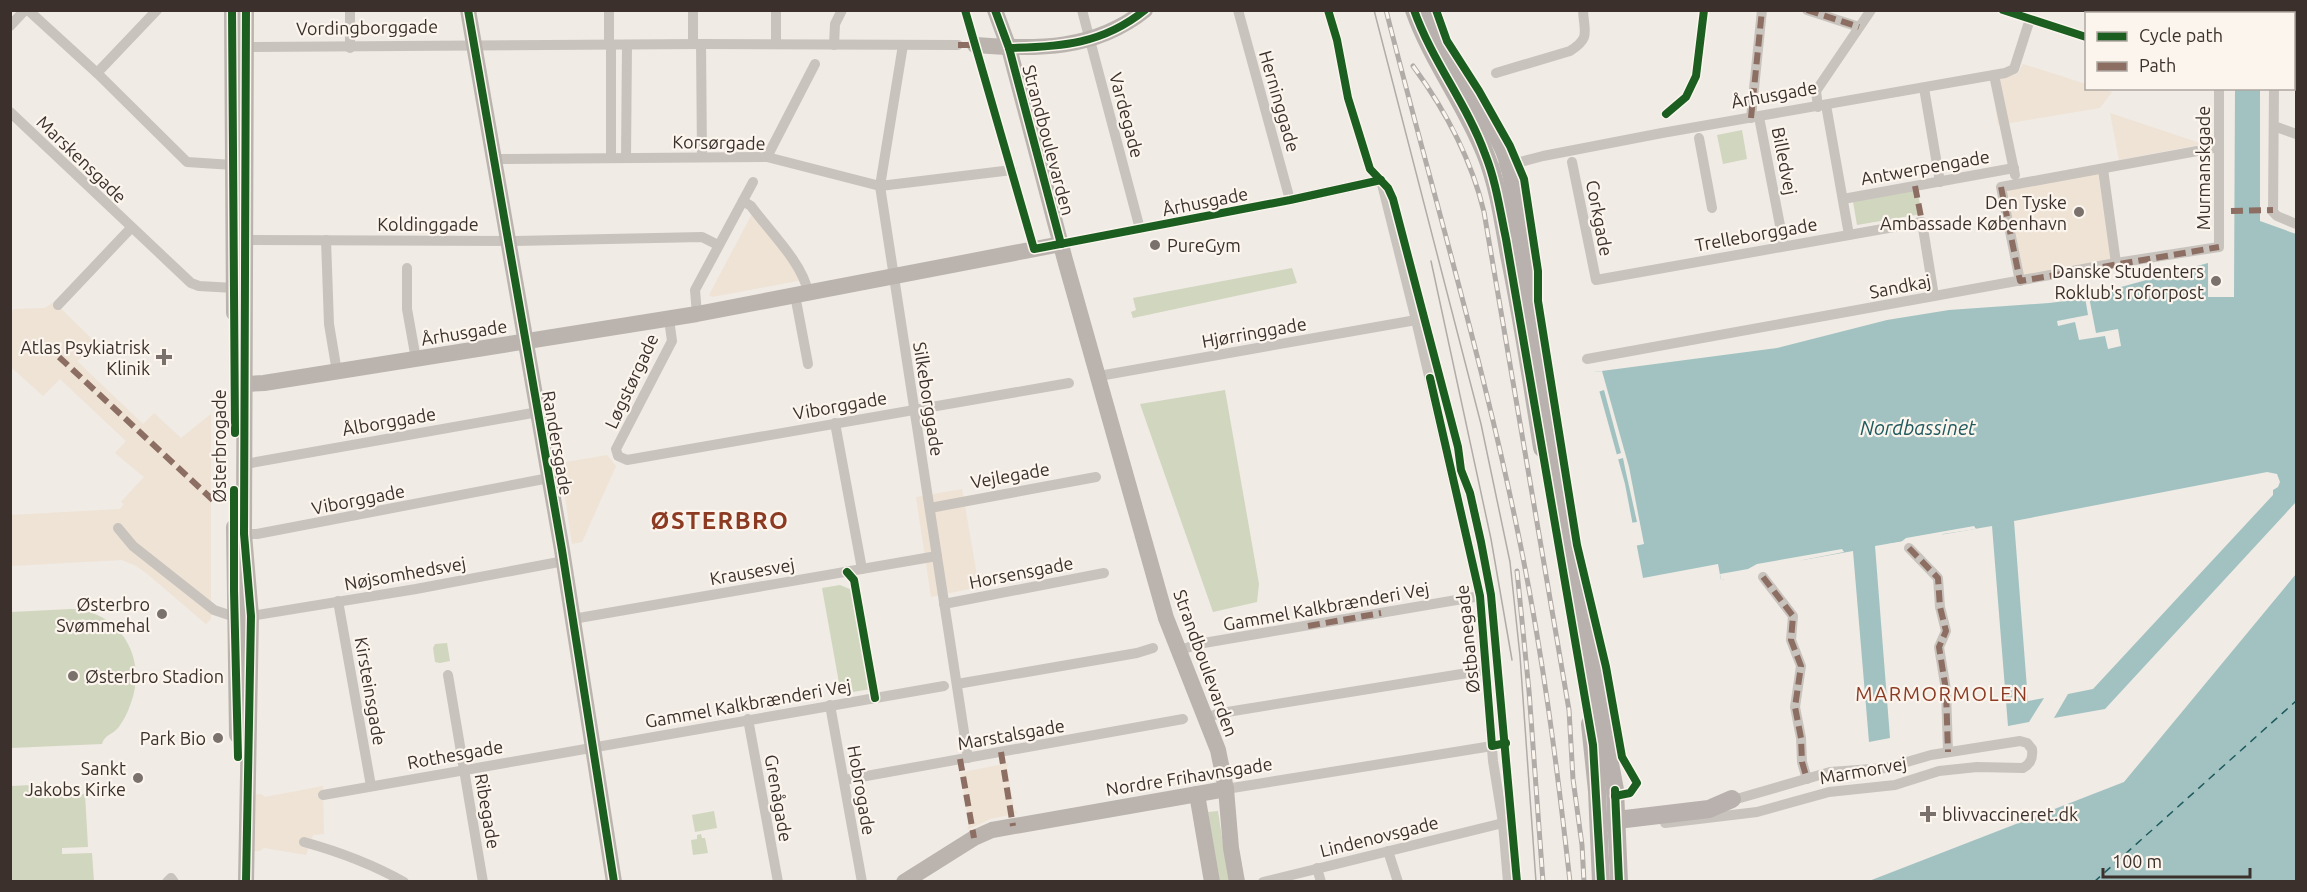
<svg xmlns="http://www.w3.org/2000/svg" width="2307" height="892" font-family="Ubuntu,sans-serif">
	<rect width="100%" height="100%" fill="#f0ebe5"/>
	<g fill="#d1d6bf">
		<polygon points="1742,130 1747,159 1723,164 1717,135"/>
		<polygon points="1916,185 1922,214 1857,225 1852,196"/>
		<polygon points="1292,268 1297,283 1133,318 1131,312 1136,310 1133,298"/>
		<polygon points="1225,390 1259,584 1257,602 1213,612 1140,404"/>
		<polygon points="840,585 852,590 871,689 841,694 822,588"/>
		<path d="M71 609C122 611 150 662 129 708 127 714 122 723 118 728 112 735 104 735 102 744L11 748V612Z"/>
		<polygon points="447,643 450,661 440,663 435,662 433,648 435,644"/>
		<polygon points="52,784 59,791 59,796 85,794 88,847 62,848 62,854 92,853 94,881 11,881 11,786"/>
		<polygon points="714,811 717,828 695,832 692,815"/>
		<polygon points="1218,811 1224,851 1233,881 1218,881 1208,812"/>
		<polygon points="701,834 702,838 705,838 708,853 693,855 691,840 697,839 697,835"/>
	</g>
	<g fill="#eee3d5">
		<polygon points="2023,64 2086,84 2086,88 2102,89 2112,92 2100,108 1998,125 1991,80 2014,75 2018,73"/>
		<polygon points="2110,113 2203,144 2119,160"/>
		<polygon points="2105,169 2120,259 2014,277 1998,188"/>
		<polygon points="753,212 803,280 712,297 709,295"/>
		<polygon points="54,302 96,343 77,361 143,424 154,413 181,438 211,414 211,619 206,624 145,572 136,566 122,560 11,566 11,515 120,509 124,504 121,502 144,477 115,453 126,441 60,379 43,396 11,367 11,313 14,309 45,308"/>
		<polygon points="607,455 616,466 582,542 572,544 560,463"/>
		<polygon points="962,489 979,587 931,597 916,497"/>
		<polygon points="1009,763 1007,767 1014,810 1018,813 990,819 967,830 969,825 961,776 958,773"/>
		<polygon points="323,786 324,834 313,835 306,855 264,848 260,851 246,851 247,795 261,794 265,797"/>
	</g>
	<g fill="#a1c2c1">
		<polygon points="2235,11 2296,11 2296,72 2294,71 2294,14 2235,13"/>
		<polygon points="2235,89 2260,89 2260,221 2296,234 2296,502 2105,709 2054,718 2068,694 2093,689 2273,495 2273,490 2278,487 2280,482 2277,474 2267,472 2014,521 2028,701 2044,698 2029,722 2008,726 1992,526 1875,546 1890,738 1869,742 1853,551 1803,560 1721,580 1718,564 1643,578 1625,484 1594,372 1777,348 1887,320 1949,310 2049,303 2074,300 2208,263 2208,297 2234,297"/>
		<polygon points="2296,574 2296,881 1869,881 2124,782"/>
	</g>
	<g fill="#f0ebe5">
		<polygon points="2085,297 2089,297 2096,333 2118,329 2121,346 2108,349 2105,336 2079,340 2075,322 2058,326 2057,321 2088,315"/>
		<polygon points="1602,371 1629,467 1644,544 1635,546 1630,523 1637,522 1625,468 1623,458 1616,460 1615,455 1621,453 1604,390 1598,392 1593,372"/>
		<polygon points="1974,526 1976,529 1943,534 1938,538 1890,546 1888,544 1901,542 1906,538"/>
		<polygon points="1842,549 1844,552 1803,560 1791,566 1752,575 1721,580 1720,574 1748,569 1757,564"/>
	</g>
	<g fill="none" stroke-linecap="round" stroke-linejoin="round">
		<polyline stroke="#1f5a5e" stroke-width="1.5" stroke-dasharray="8 6" stroke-linecap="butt" points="2094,882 2296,701"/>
		<g stroke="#c9c3be" stroke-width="10">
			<polyline points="28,10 97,73 187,162 233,165"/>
			<polyline points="350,10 350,48"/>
			<polyline points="1082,10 1140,229"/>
			<polyline points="1238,10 1290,200"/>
			<polyline points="1328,10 1337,40 1348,98 1364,150"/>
			<polyline points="1807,10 1859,27"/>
			<polyline points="2003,10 2086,37"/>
			<polyline points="10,26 25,10"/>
			<polyline points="693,44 693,10"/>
			<polyline points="701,44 702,157"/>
			<polyline points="776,44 776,10"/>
			<polyline points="609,45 609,10"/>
			<polyline points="834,45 835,24 842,10"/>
			<polyline points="903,45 880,186 968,758"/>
			<polyline points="245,47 701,44 958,45"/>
			<polyline points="97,73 157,10"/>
			<path d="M1496 73 1570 51C1591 38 1584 32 1583 10"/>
			<polyline points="1994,75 2015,175"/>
			<polyline points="2294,84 2296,85"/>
			<polyline points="1924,88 1940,182"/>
			<polyline points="2274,88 2273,212 2277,216 2296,224"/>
			<polyline points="1826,105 1849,235"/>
			<polyline points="1818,107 1816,91 1871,10"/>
			<polyline points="10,112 191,283 199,286 234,288"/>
			<polyline points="1759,117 1784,246"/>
			<polyline points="1751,118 1762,10"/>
			<polyline points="2274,126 2296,134"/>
			<polyline points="1699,138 1712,208"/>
			<polyline points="611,157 611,45"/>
			<polyline points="767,157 815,64"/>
			<polyline points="626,158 627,45"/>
			<polyline points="493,159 767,157 880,186 1012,170"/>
			<polyline points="1572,162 1596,280 1922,222 1934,296"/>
			<polyline points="2103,169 2116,263"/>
			<polyline points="1490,170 1543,156 1662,133 2005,73 2014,69 2030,19"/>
			<polyline points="1843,199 2014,168"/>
			<path d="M743 201 751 206C769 231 802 262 808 292"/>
			<polyline points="245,240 515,241 702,237 718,245"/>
			<polyline points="326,240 329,324 337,372"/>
			<polyline points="1061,244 1290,200 1381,180 1416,320 1480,596 1493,761 1503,823 1508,882"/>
			<polyline points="407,268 407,309 416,359"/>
			<polyline points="2020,281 2001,187 2219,147"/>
			<polyline points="795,295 808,364"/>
			<polyline points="58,305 131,228"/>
			<polyline points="697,314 695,290 753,182"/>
			<polyline points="669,319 672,341 616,449 618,456 627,460 1069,383"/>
			<polyline points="1587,359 2116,263 2219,247 2219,88"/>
			<polyline points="1099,376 1416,320"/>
			<polyline points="835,423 862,569"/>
			<polyline points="245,464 538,412"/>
			<polyline points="930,508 1096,477"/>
			<polyline points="118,528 133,546 214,610 235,617"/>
			<polyline points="244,534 257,534 549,478"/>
			<polyline points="1909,548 1938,578 1940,607 1946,631 1939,647 1946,690 1948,752"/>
			<polyline points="1763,577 1793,616 1791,640 1801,666 1795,707 1801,738 1802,762 1807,779"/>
			<polyline points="338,601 371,786"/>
			<polyline points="944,604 1104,573"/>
			<polyline points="251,616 416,589 564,561"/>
			<polyline points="573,619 937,556"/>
			<polyline points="1178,651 1198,644 1480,596"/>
			<polyline points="448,675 483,882"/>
			<polyline points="957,684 1137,653 1153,648"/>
			<polyline points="830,705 862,882"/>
			<polyline points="1207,717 1221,713 1486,670"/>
			<polyline points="748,719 778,882"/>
			<polyline points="844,780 1183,719"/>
			<polyline points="1226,789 1492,746"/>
			<polyline points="323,795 944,686"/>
			<path d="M1665 823 1757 812 1829 792 1895 785 1939 771 1977 767 2023 768C2031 764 2033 758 2032 749L2027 743 2020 741 1931 755 1886 768 1830 772 1740 798 1728 800"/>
			<path d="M304 842C340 852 372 864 404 882"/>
			<polyline points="1388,851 1398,882"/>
			<polyline points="1317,868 1321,882"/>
			<polyline points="167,882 171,878 174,882"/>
			<polyline points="1263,882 1503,823"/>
		</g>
		<g stroke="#bab3ae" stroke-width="16">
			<polyline points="232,10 234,313"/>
			<polyline points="246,10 244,534 251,616 246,882"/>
			<polyline points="468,10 562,550 614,882"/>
			<polyline points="995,10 1009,48 1065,260 1166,618 1218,750 1226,789 1231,848 1237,882"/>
			<path d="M975 45C1037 50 1095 50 1145 10"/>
			<polyline points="245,384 264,383 697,314 1061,244"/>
			<polyline points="234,527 237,735"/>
			<polyline points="1197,794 1212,882"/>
			<polyline points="904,882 974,838 992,830 1226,789"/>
		</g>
		<g stroke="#b8b1ad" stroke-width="18">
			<path d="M1414 10C1432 61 1465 103 1485 153 1498 185 1503 221 1509 255 1522 319 1532 383 1542 448"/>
			<path d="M1428 10C1444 60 1479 100 1502 146 1510 162 1513 183 1516 200L1569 541 1578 604 1593 672 1615 790 1619 882"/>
			<polyline points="1590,724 1597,791 1601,882"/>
			<polyline points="1608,823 1617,820 1709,809 1732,799"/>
		</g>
		<g stroke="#b1aca8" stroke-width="1.5">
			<polyline points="1374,10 1481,424 1510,562 1520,656 1536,882"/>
			<polyline points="1431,261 1491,539 1512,660"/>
		</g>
		<g stroke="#b1aca8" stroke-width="5">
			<g id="rail">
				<path d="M1386 10C1430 184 1482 357 1518 533 1542 648 1557 765 1570 882"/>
				<path d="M1413 66C1446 111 1471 158 1484 212L1569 710 1573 779 1582 845 1584 882"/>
				<polyline points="1517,571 1529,691 1543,882"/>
			</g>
		</g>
		<use href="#rail" stroke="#fbf5ee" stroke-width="3" stroke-dasharray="9" stroke-linecap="butt"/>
		<g stroke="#8d6e63" stroke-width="6" stroke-dasharray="12 6" stroke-linecap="butt">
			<polyline points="1807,10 1859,27"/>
			<polyline points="958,45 975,45"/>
			<polyline points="1751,118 1762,10"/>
			<polyline points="1915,186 1922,222"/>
			<polyline points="2001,187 2020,281 2219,247"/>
			<polyline points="2231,211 2273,210"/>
			<polyline points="59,357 215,502"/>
			<polyline points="1909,548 1938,578 1940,607 1946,631 1939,647 1946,690 1948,752"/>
			<polyline points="1763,577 1793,616 1791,640 1801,666 1795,707 1801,738 1802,762 1807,779"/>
			<polyline points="1308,626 1381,613"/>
			<polyline points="1001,752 1013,826"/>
			<polyline points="960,759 974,838"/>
		</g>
		<g stroke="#fbf5ee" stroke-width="11">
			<g id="cycleway">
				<polyline points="232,10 235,433"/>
				<polyline points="246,10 244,534 251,616 246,882"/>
				<polyline points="468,10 562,550 614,882"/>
				<polyline points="965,10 1034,249 1290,200 1381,180"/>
				<polyline points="995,10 1009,48 1061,244"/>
				<polyline points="1328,10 1337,40 1348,98 1370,169 1388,188 1393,199 1458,447 1461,470 1470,493 1481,542 1491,595 1517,882"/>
				<path d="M1414 10C1432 61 1467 104 1485 154 1496 181 1500 211 1506 239L1593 745 1601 882"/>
				<polyline points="1436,10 1447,41 1479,91 1510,146 1524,179 1538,271 1538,301 1577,545 1606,667 1622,757 1637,783 1630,793 1615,796"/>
				<polyline points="2003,10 2086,37"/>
				<path d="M1009 48C1061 47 1103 44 1145 10"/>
				<polyline points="1666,114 1686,97 1696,76 1704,10"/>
				<polyline points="1430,378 1480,596 1492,746 1506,743"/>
				<polyline points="234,490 234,591 238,757"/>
				<polyline points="847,572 854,580 875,698"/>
				<polyline points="1615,790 1619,882"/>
			</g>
		</g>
		<use href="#cycleway" stroke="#1b5e20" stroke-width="8"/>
	</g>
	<g fill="#7a716c" stroke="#fbf5ee" stroke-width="2">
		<circle cx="2079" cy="212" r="6"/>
		<circle cx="1155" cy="245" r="6"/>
		<circle cx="2216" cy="281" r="6"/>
		<path d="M161 348h6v6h6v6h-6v6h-6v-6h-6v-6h6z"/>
		<circle cx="162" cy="614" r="6"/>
		<circle cx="73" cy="676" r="6"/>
		<circle cx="218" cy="738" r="6"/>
		<circle cx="138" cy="778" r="6"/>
		<path d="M1925 805h6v6h6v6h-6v6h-6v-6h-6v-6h6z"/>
	</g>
	<g text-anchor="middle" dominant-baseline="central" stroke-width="4.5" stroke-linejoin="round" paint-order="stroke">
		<g font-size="18" fill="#3b302b" stroke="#fbf5ee">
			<text transform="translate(367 27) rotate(-1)">Vordingborggade</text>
			<text transform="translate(1774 94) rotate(-10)">Århusgade</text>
			<text transform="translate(1280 101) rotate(74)">Herninggade</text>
			<text transform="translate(1127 115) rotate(75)">Vardegade</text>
			<text transform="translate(1049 140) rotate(75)">Strandboulevarden</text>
			<text transform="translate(719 142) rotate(1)">Korsørgade</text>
			<text transform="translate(82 159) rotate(44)">Marskensgade</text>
			<text transform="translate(1785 161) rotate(79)">Billedvej</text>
			<text transform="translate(1925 167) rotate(-10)">Antwerpengade</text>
			<text transform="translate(2203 168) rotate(-90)">Murmanskgade</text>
			<text transform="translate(1205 201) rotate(-11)">Århusgade</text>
			<text transform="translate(1600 218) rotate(79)">Corkgade</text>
			<text x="428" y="224">Koldinggade</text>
			<text transform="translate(1756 234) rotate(-10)">Trelleborggade</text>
			<text transform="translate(1900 286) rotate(-11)">Sandkaj</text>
			<text transform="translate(464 332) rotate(-9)">Århusgade</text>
			<text transform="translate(1254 332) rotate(-10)">Hjørringgade</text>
			<text transform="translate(631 381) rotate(-65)">Løgstørgade</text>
			<text transform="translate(929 399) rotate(81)">Silkeborggade</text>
			<text transform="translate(840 405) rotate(-10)">Viborggade</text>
			<text transform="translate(389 421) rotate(-10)">Ålborggade</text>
			<text transform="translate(558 443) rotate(80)">Randersgade</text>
			<text transform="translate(219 446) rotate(-90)">Østerbrogade</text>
			<text transform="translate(1010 475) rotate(-10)">Vejlegade</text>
			<text transform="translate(358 499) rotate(-11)">Viborggade</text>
			<text transform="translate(752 571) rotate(-10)">Krausesvej</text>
			<text transform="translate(1021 572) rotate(-11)">Horsensgade</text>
			<text transform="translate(405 573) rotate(-10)">Nøjsomhedsvej</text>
			<text transform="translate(1326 606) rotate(-10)">Gammel Kalkbrænderi Vej</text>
			<text transform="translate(1467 639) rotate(-96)">Østbanegade</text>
			<text transform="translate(1206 663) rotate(70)">Strandboulevarden</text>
			<text transform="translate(371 691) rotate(80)">Kirsteinsgade</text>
			<text transform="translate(748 703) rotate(-10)">Gammel Kalkbrænderi Vej</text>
			<text transform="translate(1011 734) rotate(-10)">Marstalsgade</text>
			<text transform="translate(455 754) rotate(-10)">Rothesgade</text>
			<text transform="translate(1863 770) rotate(-10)">Marmorvej</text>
			<text transform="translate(1189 776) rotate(-9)">Nordre Frihavnsgade</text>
			<text transform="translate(862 790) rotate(80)">Hobrogade</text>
			<text transform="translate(779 798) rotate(80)">Grenågade</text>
			<text transform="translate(488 811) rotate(80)">Ribegade</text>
			<text transform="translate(1379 836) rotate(-14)">Lindenovsgade</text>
		</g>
		<g font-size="18" fill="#3b302b" stroke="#fbf5ee" text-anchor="end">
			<text x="2067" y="202">Den Tyske<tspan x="2067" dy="21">Ambassade København</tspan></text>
			<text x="1167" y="245" text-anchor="start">PureGym</text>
			<text x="2204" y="271">Danske Studenters<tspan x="2204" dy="21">Roklub's roforpost</tspan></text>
			<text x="150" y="347">Atlas Psykiatrisk<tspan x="150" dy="21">Klinik</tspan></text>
			<text x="150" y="604">Østerbro<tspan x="150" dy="21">Svømmehal</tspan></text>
			<text x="85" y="676" text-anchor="start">Østerbro Stadion</text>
			<text x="206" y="738">Park Bio</text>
			<text x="126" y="768">Sankt<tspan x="126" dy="21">Jakobs Kirke</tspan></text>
			<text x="1942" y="814" text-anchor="start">blivvaccineret.dk</text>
		</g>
		<g font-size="20" font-style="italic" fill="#1f5a5e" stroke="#fbf5ee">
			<text x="1918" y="427">Nordbassinet</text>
		</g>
		<g font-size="20" letter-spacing="1.5" fill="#8c3b22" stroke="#fbf5ee">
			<text x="1942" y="693">MARMORMOLEN</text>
		</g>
		<g font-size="24" font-weight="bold" letter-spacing="1.5" fill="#8c3b22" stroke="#fbf5ee">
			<text x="720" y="520">ØSTERBRO</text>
		</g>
	</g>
	<rect width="2307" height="892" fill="none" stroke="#3b302b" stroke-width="24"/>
	<rect x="2085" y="12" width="210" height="78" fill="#fbf5ee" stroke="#aea6a0" stroke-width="1.5"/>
	<rect x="2097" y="32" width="30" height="9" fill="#1b5e20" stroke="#aea6a0" stroke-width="1.5"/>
	<text x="2139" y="42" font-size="18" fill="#3b302b">Cycle path</text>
	<rect x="2097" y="62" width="30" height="9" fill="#8d6e63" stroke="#aea6a0" stroke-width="1.5"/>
	<text x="2139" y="72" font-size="18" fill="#3b302b">Path</text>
	<path d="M2103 868v9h147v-9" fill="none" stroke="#3b302b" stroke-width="3"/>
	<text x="2112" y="868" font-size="18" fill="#3b302b" stroke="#fbf5ee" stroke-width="4.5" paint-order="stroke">100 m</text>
</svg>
